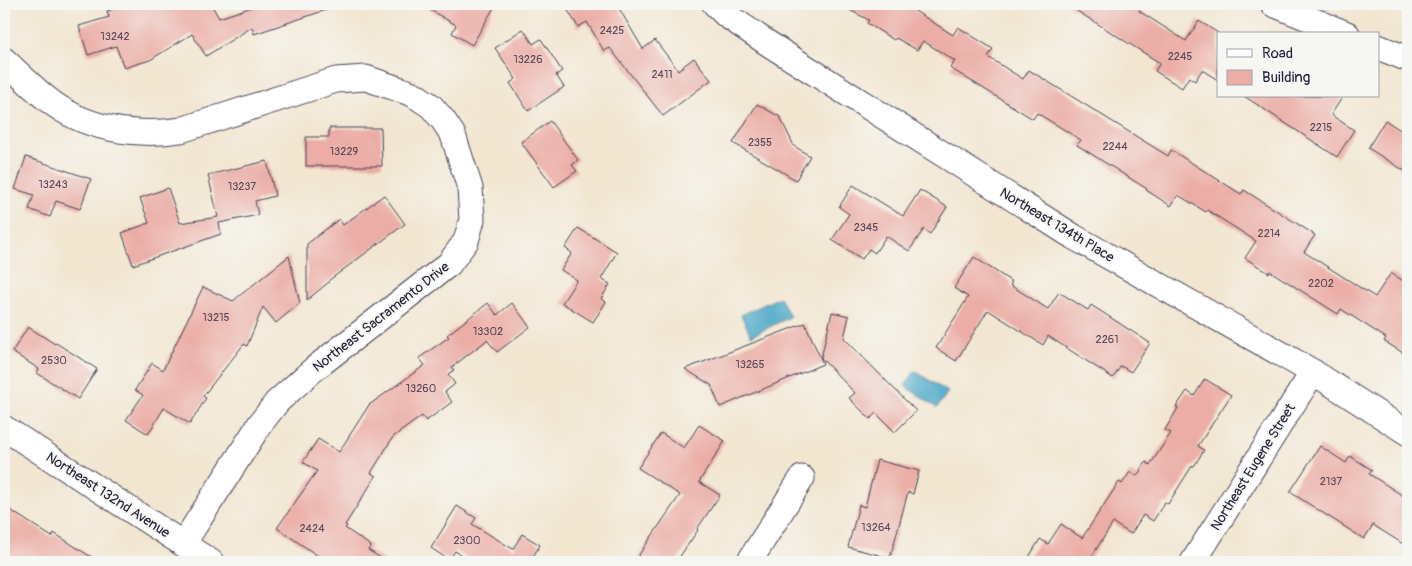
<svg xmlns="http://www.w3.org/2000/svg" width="1412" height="566" font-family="Pangolin,sans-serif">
	<rect width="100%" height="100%" fill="#f6f6f2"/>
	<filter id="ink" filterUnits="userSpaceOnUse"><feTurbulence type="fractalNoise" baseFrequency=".02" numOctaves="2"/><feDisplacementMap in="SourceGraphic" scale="10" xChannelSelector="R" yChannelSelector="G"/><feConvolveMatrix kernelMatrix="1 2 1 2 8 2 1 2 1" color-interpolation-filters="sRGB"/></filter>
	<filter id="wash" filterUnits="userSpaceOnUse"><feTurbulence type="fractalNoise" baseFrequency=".0096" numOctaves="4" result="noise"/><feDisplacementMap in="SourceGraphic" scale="20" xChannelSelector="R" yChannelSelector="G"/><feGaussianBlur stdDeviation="1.12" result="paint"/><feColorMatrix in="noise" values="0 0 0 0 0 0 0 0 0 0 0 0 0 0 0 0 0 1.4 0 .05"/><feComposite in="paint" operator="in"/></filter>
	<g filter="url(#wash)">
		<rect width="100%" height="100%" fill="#f2e6d1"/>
		<g fill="#49a7c8" stroke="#366482">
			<polygon points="780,297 790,317 751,336 741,315"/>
			<polygon points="915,371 948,392 937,408 905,386"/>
		</g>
		<g id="blocks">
			<g fill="#ebada6">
				<polygon points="130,4 211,4 219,18 261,4 334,4 335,7 254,34 252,27 206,56 192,34 150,60 124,68 116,46 88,55 79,26 109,17 107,11"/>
				<polygon points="420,4 496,4 472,45 452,33 456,25"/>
				<polygon points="564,4 619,4 617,5 643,49 655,40 678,70 694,58 711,80 663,116 610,48 604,51 587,22 578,27"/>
				<polygon points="838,4 920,4 915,11 953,35 958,27 993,49 988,57 1023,79 1029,70 1168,156 1171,150 1241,194 1244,190 1315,235 1304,252 1375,297 1391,273 1408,284 1408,356 1384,341 1386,338 1341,309 1338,314 1270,271 1269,273 1245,258 1256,241 1207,210 1206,212 1178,195 1171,206 1146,190 1147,189 1077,145 1081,140 1037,113 1033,119 950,68 955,61 923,41 917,50 896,38 894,40 867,23 869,20"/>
				<polygon points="1066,4 1144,4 1139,11 1186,41 1199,21 1218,33 1218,80 1202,70 1195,81 1189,77 1182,88 1155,71 1160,63"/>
				<polygon points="523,29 533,44 541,39 562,71 556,75 564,87 528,111 510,83 516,79 495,48"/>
				<polygon points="1244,96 1343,96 1331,115 1354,130 1337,157"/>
				<polygon points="757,104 780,117 794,146 810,156 796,180 733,143"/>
				<polygon points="1385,120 1408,135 1408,173 1368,148"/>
				<polygon points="550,121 578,160 572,165 577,171 554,187 521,142"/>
				<polygon points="329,128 381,128 382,166 306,166 306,137 329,137"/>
				<polygon points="26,157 91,179 80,209 56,201 50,217 29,209 34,195 15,189"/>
				<polygon points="267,161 275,196 255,201 258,215 219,223 221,234 133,265 122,233 149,223 140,198 168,188 180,223 218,217 208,175"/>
				<polygon points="853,185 903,216 920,190 947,207 930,234 924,229 909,251 886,236 875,253 869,249 862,259 832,240 849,214 839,207"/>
				<polygon points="384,195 405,224 328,281 329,282 307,300 307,244 339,219 343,225"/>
				<polygon points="578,228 617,252 601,279 610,284 601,299 606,302 593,322 562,303 577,280 561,270 572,253 565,248"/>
				<polygon points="289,256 300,303 276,323 263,307 247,346 244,344 203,396 206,398 190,424 164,408 148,434 126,420 143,395 135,390 152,363 163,370 203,287 233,301"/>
				<polygon points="974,257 1012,282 1010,285 1048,309 1059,292 1088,310 1091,305 1150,343 1131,372 1121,366 1113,378 1048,336 1043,345 988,310 956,361 936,348 968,297 954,288"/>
				<polygon points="488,303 497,315 512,303 530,327 497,352 487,340 452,367 454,370 448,374 455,384 445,392 452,402 426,421 422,416 393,437 371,473 376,476 345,525 347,526 345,528 371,546 368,550 387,562 327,562 277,528 317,471 303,462 318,439 339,452 369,405 425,365 419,358 449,337 447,335"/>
				<polygon points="832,312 849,316 844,338 916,411 895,432 876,413 870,419 849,398 855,393 821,358"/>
				<polygon points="805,323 823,364 720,407 711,385 685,369"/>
				<polygon points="28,327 55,344 56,343 97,369 78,399 37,373 39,369 12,352"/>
				<polygon points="1205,379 1231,395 1198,446 1204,450 1194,466 1192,466 1168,504 1165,502 1153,521 1143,515 1131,534 1113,523 1088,562 1026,562 1040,539 1048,544 1061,524 1082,538 1119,482 1122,484 1130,472 1137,476 1146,462 1150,465 1171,433 1165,430 1178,408 1176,407 1187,391 1194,396"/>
				<polygon points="699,425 725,441 699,482 720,495 697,529 698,530 676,562 634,562 680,495 638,468 661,433 684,448"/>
				<polygon points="1320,446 1346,463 1350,456 1372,470 1369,474 1408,499 1408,547 1373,525 1364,539 1290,492"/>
				<polygon points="877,460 919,471 913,494 908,492 890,558 848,547 859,505 865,507"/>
				<polygon points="4,506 52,537 54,533 99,562 15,562 4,555"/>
				<polygon points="457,506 476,518 472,524 513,549 522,534 540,545 531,560 535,562 473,562 455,551 449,560 431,548"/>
			</g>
		</g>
	</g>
	<g filter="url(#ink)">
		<use href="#blocks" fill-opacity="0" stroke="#413f52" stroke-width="1"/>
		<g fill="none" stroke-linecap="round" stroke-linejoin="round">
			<g stroke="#413f52" stroke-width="27">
				<g id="minor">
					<polyline points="715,4 726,15 769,44 1074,237 1313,372 1408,433"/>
					<polyline points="1273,4 1347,34"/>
					<polyline points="1378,47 1408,59"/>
					<path d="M4 60C18 73 32 87 47 99 84 129 135 137 181 130L336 80 366 78 413 94 431 106 443 120 453 135 470 188 472 220 466 241 449 264 314 369 277 402 260 424 183 544"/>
					<polyline points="4,428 211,562"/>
					<polyline points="749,562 802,478"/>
					<polyline points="1193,562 1313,372"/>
				</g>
			</g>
			<use href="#minor" stroke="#fff" stroke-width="25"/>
		</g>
	</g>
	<g text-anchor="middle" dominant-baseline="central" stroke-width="4" stroke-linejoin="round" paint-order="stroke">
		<g font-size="11" fill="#544556">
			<text x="612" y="30">2425</text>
			<text x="115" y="36">13242</text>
			<text x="1180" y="56">2245</text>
			<text x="528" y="59">13226</text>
			<text x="662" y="74">2411</text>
			<text x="1321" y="127">2215</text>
			<text x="760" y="142">2355</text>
			<text x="1115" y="146">2244</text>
			<text x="344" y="151">13229</text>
			<text x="53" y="184">13243</text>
			<text x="242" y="186">13237</text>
			<text x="866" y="227">2345</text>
			<text x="1269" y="233">2214</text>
			<text x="1321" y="283">2202</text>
			<text x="216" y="317">13215</text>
			<text x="488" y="331">13302</text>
			<text x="1107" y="339">2261</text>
			<text x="54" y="360">2530</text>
			<text x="750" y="364">13265</text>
			<text x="421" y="388">13260</text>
			<text x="1331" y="481">2137</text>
			<text x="876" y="527">13264</text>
			<text x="312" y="528">2424</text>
			<text x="467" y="540">2300</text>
		</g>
		<g font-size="14" fill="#22223b" stroke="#f6f6f2">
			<text transform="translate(1057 225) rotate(31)">Northeast 134th Place</text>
			<text transform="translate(381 317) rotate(-38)">Northeast Sacramento Drive</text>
			<text transform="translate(1253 467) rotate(-58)">Northeast Eugene Street</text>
			<text transform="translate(108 495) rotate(33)">Northeast 132nd Avenue</text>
		</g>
	</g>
	<rect width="1412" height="566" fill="none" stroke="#f6f6f2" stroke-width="20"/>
	<rect x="1217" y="32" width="162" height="65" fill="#f6f6f2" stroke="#a1a1a9"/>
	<rect x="1227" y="49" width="25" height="8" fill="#ffffff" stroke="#a1a1a9"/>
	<text x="1262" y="58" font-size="15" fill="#22223b">Road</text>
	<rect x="1227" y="70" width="25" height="15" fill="#ebada6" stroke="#a1a1a9"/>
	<text x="1262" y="82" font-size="15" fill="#22223b">Building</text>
</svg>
